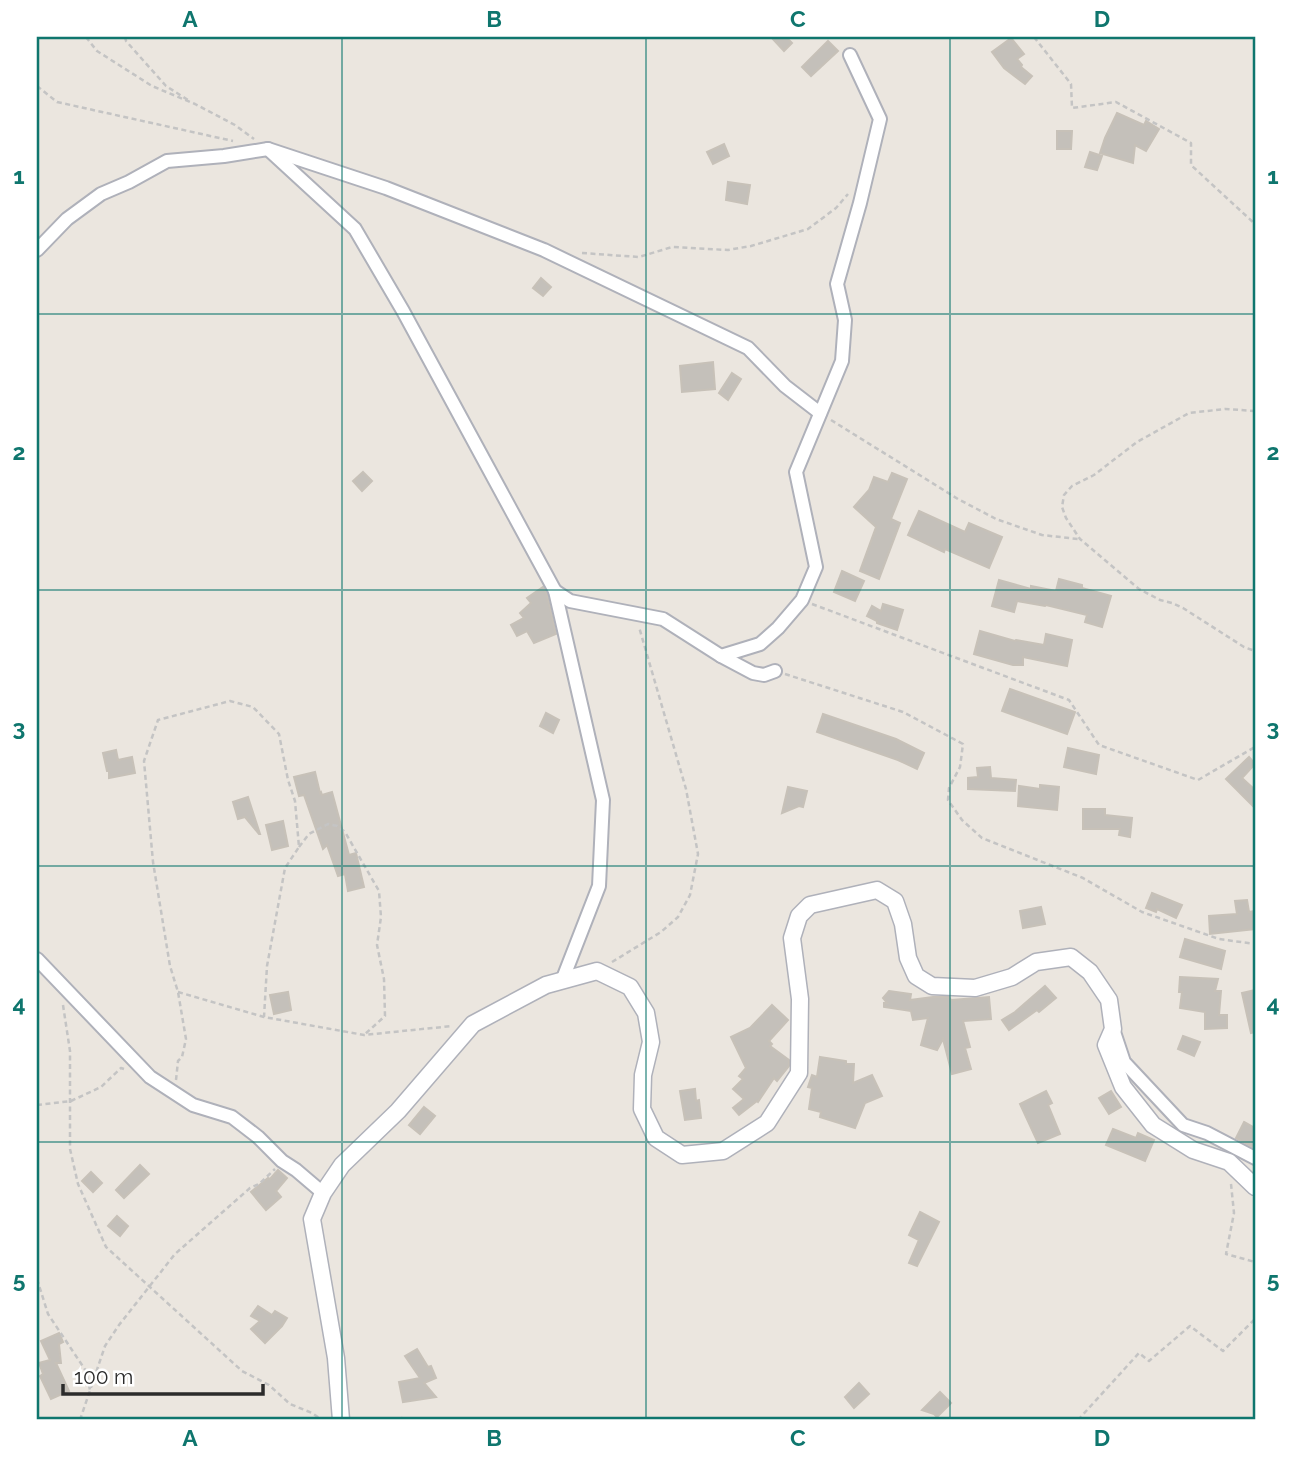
<svg xmlns="http://www.w3.org/2000/svg" width="1292" height="1457" font-family="Raleway,sans-serif">
	<rect width="100%" height="100%" fill="#ebe6df"/>
	<g fill="#c4c0ba" stroke="#c7c1b8" stroke-width="2">
		<polygon points="771,37 786,37 792,43 784,51"/>
		<polygon points="1011,38 1024,54 1017,59 1022,65 1021,67 1032,76 1025,84 1004,68 992,52"/>
		<polygon points="828,41 838,51 811,76 802,67"/>
		<polygon points="1117,113 1144,125 1146,121 1159,129 1146,151 1135,145 1133,163 1100,153 1105,138"/>
		<polygon points="1057,131 1072,131 1071,149 1057,149"/>
		<polygon points="724,144 729,156 713,164 707,152"/>
		<polygon points="1090,152 1102,156 1097,170 1085,167"/>
		<polygon points="728,182 750,185 747,204 726,200"/>
		<polygon points="541,278 551,287 543,296 533,288"/>
		<polygon points="713,362 715,389 682,392 680,366"/>
		<polygon points="732,373 741,379 728,400 719,393"/>
		<polygon points="363,472 372,481 362,491 353,481"/>
		<polygon points="892,473 907,479 891,519 900,523 879,579 860,571 876,527 854,507 869,490 874,477 888,482"/>
		<polygon points="919,511 965,532 969,523 1002,537 989,568 945,549 944,552 908,535"/>
		<polygon points="842,571 864,581 855,601 834,592"/>
		<polygon points="1059,579 1082,585 1082,588 1111,596 1102,627 1085,622 1087,615 1046,605 1045,606 1017,601 1014,612 992,606 999,580 1031,589 1031,586 1056,591"/>
		<polygon points="543,587 547,594 556,634 534,643 527,631 517,636 511,625 524,618 520,613 531,603 527,598"/>
		<polygon points="883,604 903,610 897,630 877,623 877,621 867,616 872,606 881,611"/>
		<polygon points="980,631 1015,641 1016,640 1044,645 1046,634 1072,640 1067,666 1023,657 1023,665 1013,665 974,654"/>
		<polygon points="1010,689 1075,712 1067,734 1002,711"/>
		<polygon points="546,713 559,720 553,733 540,726"/>
		<polygon points="823,714 896,739 924,753 917,769 898,760 817,732"/>
		<polygon points="1068,748 1099,755 1096,774 1064,767"/>
		<polygon points="116,750 118,760 132,757 135,773 109,778 109,771 107,771 103,753"/>
		<polygon points="1249,757 1255,764 1242,778 1255,790 1255,808 1226,779"/>
		<polygon points="990,767 991,778 1016,780 1015,791 968,789 968,778 978,777 977,768"/>
		<polygon points="315,772 320,793 321,792 322,795 332,792 349,855 356,853 364,887 348,891 345,874 338,876 327,845 323,849 304,795 299,796 294,777"/>
		<polygon points="1040,785 1059,787 1057,810 1018,806 1019,786 1040,789"/>
		<polygon points="788,787 807,791 803,807 799,806 782,813"/>
		<polygon points="248,797 260,834 259,834 245,817 238,819 233,802"/>
		<polygon points="1083,809 1105,809 1105,815 1132,818 1130,837 1119,835 1120,829 1083,829"/>
		<polygon points="283,821 288,846 272,850 266,825"/>
		<polygon points="1152,893 1182,905 1176,918 1157,909 1156,912 1146,908"/>
		<polygon points="1247,900 1249,912 1255,911 1255,929 1210,934 1209,916 1237,914 1235,901"/>
		<polygon points="1041,907 1045,924 1023,928 1020,911"/>
		<polygon points="1185,939 1225,951 1221,969 1180,957"/>
		<polygon points="1180,977 1218,979 1215,991 1221,991 1219,1015 1227,1015 1227,1028 1205,1029 1205,1012 1180,1008 1182,992 1179,992"/>
		<polygon points="1045,986 1056,998 1039,1012 1037,1010 1009,1030 1002,1020 1015,1012"/>
		<polygon points="1255,990 1255,1032 1251,1033 1242,993"/>
		<polygon points="889,991 911,994 910,1000 933,997 949,997 951,1000 989,997 991,1019 963,1021 970,1047 965,1048 971,1069 952,1074 943,1039 937,1050 921,1045 928,1018 913,1020 911,1011 884,1007 884,1003 887,1003 883,998"/>
		<polygon points="288,992 291,1010 274,1014 270,995"/>
		<polygon points="772,1005 788,1020 769,1041 772,1044 770,1046 789,1060 789,1066 777,1081 774,1078 758,1102 757,1101 739,1115 733,1108 744,1099 733,1089 743,1079 739,1076 746,1068 731,1037 750,1028"/>
		<polygon points="1183,1036 1200,1042 1194,1056 1178,1049"/>
		<polygon points="820,1057 846,1061 846,1064 854,1064 853,1083 872,1075 882,1096 865,1103 855,1128 820,1117 821,1112 809,1109 812,1088 808,1087 812,1075 817,1077"/>
		<polygon points="695,1089 696,1101 699,1100 701,1118 685,1120 680,1091"/>
		<polygon points="1046,1091 1052,1103 1048,1105 1060,1134 1038,1143 1020,1104"/>
		<polygon points="1111,1091 1121,1107 1109,1114 1099,1098"/>
		<polygon points="424,1107 435,1116 420,1134 409,1125"/>
		<polygon points="1244,1122 1255,1128 1255,1148 1236,1138"/>
		<polygon points="1113,1129 1136,1138 1138,1133 1154,1140 1145,1161 1106,1145"/>
		<polygon points="140,1165 149,1174 124,1198 116,1190"/>
		<polygon points="278,1170 287,1178 276,1191 281,1197 266,1210 251,1192 268,1178 270,1179"/>
		<polygon points="91,1172 102,1183 93,1192 82,1181"/>
		<polygon points="920,1212 939,1222 917,1266 909,1263 919,1240 909,1235"/>
		<polygon points="117,1216 128,1226 120,1236 108,1226"/>
		<polygon points="258,1306 272,1315 275,1311 287,1318 282,1326 265,1343 251,1329 260,1321 251,1316"/>
		<polygon points="59,1333 63,1342 59,1344 61,1363 56,1363 69,1391 51,1399 40,1376 43,1374 39,1363 50,1360 41,1341"/>
		<polygon points="417,1349 428,1367 431,1366 436,1378 424,1383 436,1397 403,1402 399,1382 420,1378 405,1356"/>
		<polygon points="859,1383 869,1394 854,1408 845,1397"/>
		<polygon points="940,1392 951,1403 937,1417 934,1414 922,1410"/>
	</g>
	<g fill="none" stroke-linecap="round" stroke-linejoin="round">
		<g stroke="#afb1ba" stroke-width="16">
			<g id="street">
				<polyline points="268,149 355,229 403,311 555,591 603,800 599,886 562,981"/>
				<polyline points="37,250 67,219 101,194 129,182 167,161 224,156 268,149 386,188 544,250 748,348 785,386 820,413"/>
				<polyline points="555,591 570,601 663,619 721,656 753,673 764,675 775,671"/>
				<polyline points="721,656 760,644 778,628 802,600 816,567 796,472 842,361 845,320 837,284 860,203 880,119 850,55"/>
				<polyline points="37,959 150,1077 193,1105 232,1117 258,1137 282,1161 296,1170 323,1193"/>
				<polyline points="1113,1029 1124,1062 1183,1125 1207,1133 1255,1158"/>
			</g>
		</g>
		<g stroke="#afb1ba" stroke-width="19">
			<polyline id="secondary" points="341,1420 336,1358 312,1219 323,1193 342,1165 398,1111 473,1024 546,985 597,971 630,987 646,1013 651,1042 643,1075 642,1109 656,1138 682,1155 723,1151 767,1123 799,1073 800,999 792,938 799,916 810,905 877,890 895,901 903,924 908,958 916,976 932,986 975,988 1012,977 1036,962 1071,957 1090,972 1109,1000 1113,1029 1106,1045 1123,1087 1153,1125 1193,1150 1229,1162 1255,1187"/>
		</g>
		<g stroke="#c4c4c4" stroke-width="2.5" stroke-dasharray="5 3.5" stroke-linecap="butt">
			<polyline points="86,37 97,51 152,86 195,104 235,125 254,139"/>
			<polyline points="125,37 126,41 166,86 188,100"/>
			<polyline points="1034,37 1071,84 1072,108 1116,102 1191,143 1191,165 1255,224"/>
			<polyline points="37,86 57,102 233,141"/>
			<polyline points="582,253 639,257 672,247 728,250 751,246 808,229 836,208 848,194"/>
			<polyline points="1255,411 1225,409 1189,413 1137,442 1094,475 1072,486 1064,495 1062,507 1066,518 1080,539 1139,589 1160,600 1172,603 1183,608 1244,647 1255,651"/>
			<polyline points="831,420 958,499 996,519 1042,535 1078,539"/>
			<polyline points="812,604 1069,700 1099,745 1198,780 1255,747"/>
			<polyline points="785,674 903,712 963,744 960,767 949,788 948,800 962,820 982,838 1083,878 1142,912 1219,939 1255,944"/>
			<polyline points="299,847 309,834 328,824 337,826 345,832 379,891 381,917 377,945 384,979 385,1016 364,1035"/>
			<polyline points="612,962 661,932 678,917 690,895 698,854 686,789 639,627"/>
			<polyline points="178,992 264,1017 364,1035 452,1026"/>
			<polyline points="63,1005 70,1051 70,1149 78,1184 106,1247 242,1371 269,1385 290,1404 312,1413 322,1420"/>
			<polyline points="176,1080 178,1061 182,1057 186,1039 178,992 170,966 153,862 144,761 158,720 230,701 253,707 279,734 288,780 295,801 299,847 285,868 267,966 264,1017"/>
			<polyline points="37,1105 71,1101 101,1087 121,1068 124,1069"/>
			<polyline points="1231,1184 1234,1213 1226,1254 1255,1262"/>
			<polyline points="37,1279 48,1314 86,1371 90,1390"/>
			<polyline points="80,1420 105,1346 119,1325 175,1254 250,1188 259,1184 275,1169"/>
			<polyline points="389,1420 403,1418"/>
			<polyline points="1078,1420 1139,1353 1149,1361 1190,1326 1223,1351 1255,1319"/>
		</g>
		<use href="#street" stroke="#fff" stroke-width="12"/>
		<use href="#secondary" stroke="#fff" stroke-width="16"/>
	</g>
	<path fill="none" stroke="#0f766e" stroke-width="2" stroke-opacity="0.55" d="M342 37V1420M646 37V1420M950 37V1420M37 314H1255M37 590H1255M37 866H1255M37 1142H1255"/>
	<rect width="1292" height="1457" fill="none" stroke="#ffffff" stroke-width="77"/>
	<path d="M63 1384v10h200v-10" fill="none" stroke="#2b2b2b" stroke-width="3.5"/>
	<text x="74" y="1384" font-size="21" fill="#2b2b2b" stroke="#ffffff" stroke-width="5" paint-order="stroke">100 m</text>
	<rect x="38" y="38" width="1216" height="1380" fill="none" stroke="#0f766e" stroke-width="2.5"/>
	<g font-size="23" text-anchor="middle" font-weight="bold" fill="#0f766e">
		<text x="190" y="27">A</text>
		<text x="494" y="27">B</text>
		<text x="798" y="27">C</text>
		<text x="1102" y="27">D</text>
		<text x="19" y="184">1</text>
		<text x="1273" y="184">1</text>
		<text x="19" y="460">2</text>
		<text x="1273" y="460">2</text>
		<text x="19" y="736">3</text>
		<text x="1273" y="736">3</text>
		<text x="19" y="1012">4</text>
		<text x="1273" y="1012">4</text>
		<text x="19" y="1288">5</text>
		<text x="1273" y="1288">5</text>
		<text x="190" y="1446">A</text>
		<text x="494" y="1446">B</text>
		<text x="798" y="1446">C</text>
		<text x="1102" y="1446">D</text>
	</g>
</svg>
